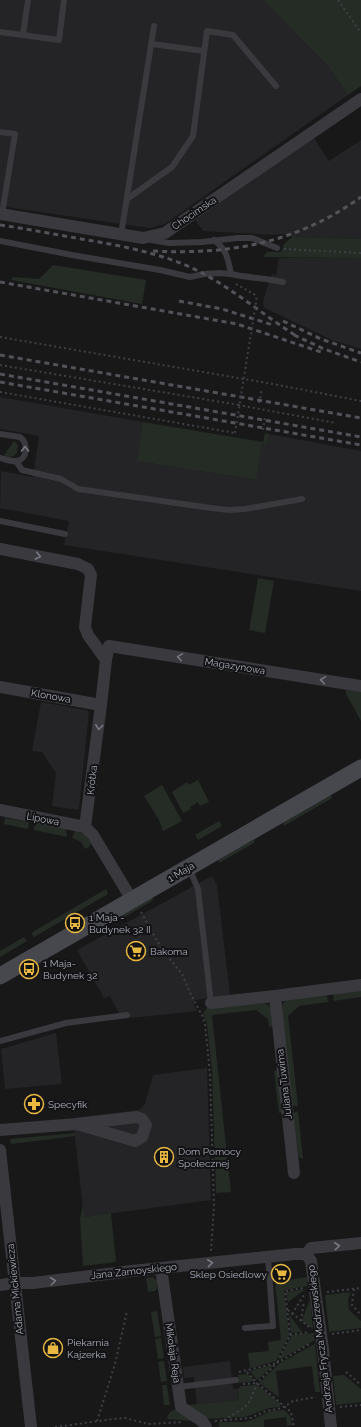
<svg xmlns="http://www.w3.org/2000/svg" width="361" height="1427" font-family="Raleway,sans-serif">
	<rect width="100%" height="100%" fill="#181819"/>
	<g fill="#242426">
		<polygon points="0,0 263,0 328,66 348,95 165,224 149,228 0,206"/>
		<polygon points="314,138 329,161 361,140 361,239 292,237 282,234 275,235 203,231 195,220"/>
		<polygon points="279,258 361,258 361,349 332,340 265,308 263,304 264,298 272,274 276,275"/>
		<polygon points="0,397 143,422 138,461 255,480 262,444 267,445 269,434 361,451 361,591 64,545 69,521 0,508 1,471 33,477 39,436 0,429"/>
		<polygon points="41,702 86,710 89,712 79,809 78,810 52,806 56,773 42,752 32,751"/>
		<polygon points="212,876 217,885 230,995 195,1000 193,1003 197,1011 122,1019 110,996 104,998 77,950"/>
		<polygon points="56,1033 62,1084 5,1089 1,1049"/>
		<polygon points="207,1068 211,1200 84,1217 73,1118 139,1110 145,1104 153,1075"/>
		<polygon points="230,1361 233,1389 238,1389 239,1400 197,1404 194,1377 184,1378 183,1367"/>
	</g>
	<g fill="#242c25">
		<polygon points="263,0 361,0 361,86 348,95 328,66"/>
		<polygon points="292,237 361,239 361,258 263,257 267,252 281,252 284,244"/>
		<polygon points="53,265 146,280 142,304 11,280 13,277 39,279"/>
		<polygon points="143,422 263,442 265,433 269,434 267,445 262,444 256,480 137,461"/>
		<path d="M14 441 18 445 17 453C14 457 8 458 4 455Z"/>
		<polygon points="258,578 274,581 265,633 249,630"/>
		<polygon points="346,690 361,692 361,721 346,694"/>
		<polygon points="198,780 209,802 200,806 198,802 190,807 191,809 183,813 172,792 187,782 189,785"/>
		<polygon points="162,785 182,821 163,831 159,820 144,796"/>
		<polygon points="330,795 332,798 284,826 283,820"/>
		<polygon points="5,818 29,822 28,829 4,824"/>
		<polygon points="219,821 222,826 198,840 195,835"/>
		<polygon points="35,823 66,829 67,837 34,830"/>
		<polygon points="75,831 84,834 91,843 89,847 85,849 81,842 72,838"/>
		<polygon points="255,839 254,843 219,863 218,860"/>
		<polygon points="106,889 108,894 34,937 31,933"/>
		<polygon points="151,896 153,899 152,901 116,922 112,919"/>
		<polygon points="24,937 27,941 0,957 0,951"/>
		<polygon points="361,989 361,997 334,1001 333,993"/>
		<polygon points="327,995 328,1002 299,1006 288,1016 298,1106 292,1106 282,1007 283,1003 286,1000"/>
		<path d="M260 1003C275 1003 272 1015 273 1026L269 1027 268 1019 256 1010 212 1015 231 1192 216 1193 212 1071 207 1024 203 1013 207 1008Z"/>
		<polygon points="278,1070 283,1112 279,1113 274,1071"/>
		<polygon points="298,1111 303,1159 299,1157 293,1113"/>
		<polygon points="75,1133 75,1136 11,1144 10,1139"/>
		<polygon points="83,1205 85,1217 111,1213 116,1262 83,1266 80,1218"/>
		<polygon points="153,1277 157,1281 157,1289 155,1291 148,1292 146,1278"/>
		<polygon points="307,1277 308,1286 284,1290 289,1335 276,1361 250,1368 248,1353 269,1351 268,1342 281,1340 275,1282"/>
		<polygon points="306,1289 288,1302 286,1292"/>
		<polygon points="351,1292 348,1299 349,1310 361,1321 361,1328 329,1332 325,1295"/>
		<polygon points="310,1299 313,1329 302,1321"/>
		<polygon points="157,1311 161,1336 155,1337 151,1312"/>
		<polygon points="289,1314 302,1332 291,1333"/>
		<polygon points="314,1333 315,1340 279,1360 292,1335"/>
		<polygon points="161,1338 164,1358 158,1359 155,1339"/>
		<polygon points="315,1344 320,1392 315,1392 312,1366 276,1371 279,1397 259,1383 280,1363"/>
		<polygon points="164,1361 167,1381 161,1382 158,1362"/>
		<polygon points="275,1364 257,1380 250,1371"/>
		<polygon points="248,1374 255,1381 239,1383 238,1375"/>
		<polygon points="344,1375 361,1389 361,1402 336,1405 333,1376"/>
		<polygon points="162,1385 167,1385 170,1405 164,1405"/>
		<polygon points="257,1385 280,1403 280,1407 269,1408 245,1417 204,1419 187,1405 239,1400 238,1389 241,1386"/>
		<path d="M176 1409 193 1421 167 1419C167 1414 171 1411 176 1409Z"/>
		<polygon points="284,1410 290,1416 292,1425 287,1426 286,1417 264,1420 264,1427 219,1427 219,1422 244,1422 252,1420 271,1411"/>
	</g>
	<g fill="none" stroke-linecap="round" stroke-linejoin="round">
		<g stroke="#3f4045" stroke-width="2" stroke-dasharray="2 3" stroke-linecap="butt">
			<polyline points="338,0 361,33"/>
			<polyline points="284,249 361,253"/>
			<polyline points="236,284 257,296"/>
			<polyline points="0,337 273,384 361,401"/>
			<polyline points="0,365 239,405"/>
			<polyline points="0,392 235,433"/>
			<polyline points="259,403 262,389"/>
			<polyline points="238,405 336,423"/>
			<polyline points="263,430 265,417"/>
			<polyline points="141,912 161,948 182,974 191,995 203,1017 205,1024 210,1074 214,1206 211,1251"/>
			<polyline points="354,1289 352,1305 361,1315"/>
			<polyline points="327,1292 361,1288"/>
			<polyline points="288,1310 309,1327"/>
			<polyline points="292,1314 304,1295"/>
			<polyline points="301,1321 304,1301"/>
			<polyline points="332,1334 361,1330"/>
			<polyline points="290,1335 310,1332"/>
			<polyline points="239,1372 277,1363 290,1335 285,1291 303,1288"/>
			<polyline points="247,1372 257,1383"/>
			<polyline points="346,1372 361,1385"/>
			<polyline points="243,1384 257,1383 291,1412 294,1427"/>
			<polyline points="340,1407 361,1405"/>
			<polyline points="224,1420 244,1408 250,1401 257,1383 277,1363 311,1343"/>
			<polyline points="97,1421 115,1364 127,1311"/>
			<polyline points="215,1421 251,1418 266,1411 282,1408 293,1401 316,1397"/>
			<polyline points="55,1427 114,1419 125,1418 148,1424 183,1422"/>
		</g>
		<g stroke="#39393e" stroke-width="6">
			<polyline points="0,32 59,40 64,0"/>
			<polyline points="23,35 28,0"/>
			<polyline points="152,44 204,51"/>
			<polyline points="0,132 15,134 2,214"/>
			<polyline points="127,199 172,167 193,136 207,31 233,35 276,86"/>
			<polyline points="121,235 154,26"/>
			<polyline points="151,240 169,243 202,242 237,238 252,238 277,248"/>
			<path d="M214 240C227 250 228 259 231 274 248 278 265 278 283 282"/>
			<polyline points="0,241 72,255 160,270 190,277 204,274 219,273 231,274"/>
			<path d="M0 434 20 437C28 443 28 459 17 461 12 462 5 459 0 458"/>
			<polyline points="16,461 22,470 61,479 78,489 211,508 229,510 245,509 302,499"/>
			<polyline points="0,521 65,534"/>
			<polyline points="189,868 198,889 211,1003"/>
			<polyline points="0,1041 66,1023 127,1015"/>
			<polyline points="245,1328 273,1326 268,1257"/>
			<polyline points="178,1387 236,1380"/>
		</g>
		<g stroke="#39393e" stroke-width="12">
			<polyline points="0,214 143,238 165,233 361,99"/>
			<polyline points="0,549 78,564 88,569 91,575 85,627 88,635 106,660"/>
			<polyline points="0,687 101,705"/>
			<polyline points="0,810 85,827"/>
			<polyline points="85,827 101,705 106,660 109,646 361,686"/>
			<polyline points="85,827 93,835 132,900"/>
			<polyline points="211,1003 275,996"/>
			<polyline points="0,1130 77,1124 137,1117 142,1119 146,1125 142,1137 135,1141 77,1124"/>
			<polyline points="0,1150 31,1427"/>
			<polyline points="294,1173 275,996 361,985"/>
			<polyline points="306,1254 311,1261 323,1349 331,1427"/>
			<polyline points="161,1268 181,1407 202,1421 206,1427"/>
			<polyline points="0,1285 14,1283 33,1283 132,1271 295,1254 306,1254 311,1248 361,1243"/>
		</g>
		<polyline stroke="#47484e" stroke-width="17" points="0,976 361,768"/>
		<g stroke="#525359" stroke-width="3" stroke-dasharray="5 4" stroke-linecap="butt">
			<path d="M0 225C27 229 54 234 81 239 123 246 167 254 204 274 237 292 266 317 298 337"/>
			<path d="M153 251C230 255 297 243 361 197"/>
			<polyline points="0,282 237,324 321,352"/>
			<polyline points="179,301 222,309 273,325"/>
			<polyline points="283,321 321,339 361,353"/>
			<polyline points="294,335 324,349 361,362"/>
			<polyline points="0,355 361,418"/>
			<polyline points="0,374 361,437"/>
			<polyline points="0,382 361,445"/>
		</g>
		<polyline stroke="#3f4045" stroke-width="2" stroke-dasharray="2 3" stroke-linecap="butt" points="235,433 257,296"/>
	</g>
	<defs><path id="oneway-chevron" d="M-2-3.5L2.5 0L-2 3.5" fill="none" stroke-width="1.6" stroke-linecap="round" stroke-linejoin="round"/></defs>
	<g stroke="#777982">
		<use href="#oneway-chevron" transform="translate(25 449) rotate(-90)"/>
		<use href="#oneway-chevron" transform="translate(38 556) rotate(11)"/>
		<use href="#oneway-chevron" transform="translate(180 657) rotate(-171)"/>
		<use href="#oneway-chevron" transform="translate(323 680) rotate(-171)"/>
		<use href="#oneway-chevron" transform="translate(99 727) rotate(97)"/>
		<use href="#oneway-chevron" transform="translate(337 1246) rotate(-6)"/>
		<use href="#oneway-chevron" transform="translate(210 1263) rotate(-6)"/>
		<use href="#oneway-chevron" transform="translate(53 1281) rotate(-7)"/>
	</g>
	<defs>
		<g id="bus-ring" transform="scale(1)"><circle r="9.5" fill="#131315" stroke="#e9b840" stroke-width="1.5"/><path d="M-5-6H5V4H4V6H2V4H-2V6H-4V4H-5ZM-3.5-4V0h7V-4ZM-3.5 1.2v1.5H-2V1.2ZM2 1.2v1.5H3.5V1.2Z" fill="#e9b840"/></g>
		<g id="supermarket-ring" transform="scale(1)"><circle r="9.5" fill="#131315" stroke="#e9b840" stroke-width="1.5"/><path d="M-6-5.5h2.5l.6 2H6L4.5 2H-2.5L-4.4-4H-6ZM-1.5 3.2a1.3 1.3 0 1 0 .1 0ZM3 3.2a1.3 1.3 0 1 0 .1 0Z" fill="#e9b840"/></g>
		<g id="pharmacy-ring" transform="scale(1)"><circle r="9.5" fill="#131315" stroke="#e9b840" stroke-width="1.5"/><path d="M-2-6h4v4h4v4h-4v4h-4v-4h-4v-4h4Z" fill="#e9b840"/></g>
		<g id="building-ring" transform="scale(1)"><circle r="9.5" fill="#131315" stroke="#e9b840" stroke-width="1.5"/><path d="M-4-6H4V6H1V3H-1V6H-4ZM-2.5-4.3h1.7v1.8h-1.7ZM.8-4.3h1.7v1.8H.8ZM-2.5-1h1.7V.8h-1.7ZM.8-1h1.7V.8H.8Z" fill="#e9b840"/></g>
		<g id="shop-ring" transform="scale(1)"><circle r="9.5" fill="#131315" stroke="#e9b840" stroke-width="1.5"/><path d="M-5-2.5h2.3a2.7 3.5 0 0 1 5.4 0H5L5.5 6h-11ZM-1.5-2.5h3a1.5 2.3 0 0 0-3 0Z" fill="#e9b840"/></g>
	</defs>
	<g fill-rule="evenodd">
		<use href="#bus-ring" x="75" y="923"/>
		<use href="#supermarket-ring" x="136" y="951"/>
		<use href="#bus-ring" x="29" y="969"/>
		<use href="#pharmacy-ring" x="34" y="1104"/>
		<use href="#building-ring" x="164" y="1157"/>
		<use href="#supermarket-ring" x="281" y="1274"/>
		<use href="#shop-ring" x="53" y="1348"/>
	</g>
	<g text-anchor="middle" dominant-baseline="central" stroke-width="4" stroke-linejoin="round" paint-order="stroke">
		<g font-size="10" fill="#aaaeb9" stroke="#131315">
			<text transform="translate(194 213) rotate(-34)">Chocimska</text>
			<text transform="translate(235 666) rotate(9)">Magazynowa</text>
			<text transform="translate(51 696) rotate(10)">Klonowa</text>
			<text transform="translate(92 780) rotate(-83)">Krótka</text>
			<text transform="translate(43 819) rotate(11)">Lipowa</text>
			<text transform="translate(181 872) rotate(-30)">1 Maja</text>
			<text transform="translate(284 1084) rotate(-97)">Juliana Tuwima</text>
			<text transform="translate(134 1271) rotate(-6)">Jana Zamoyskiego</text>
			<text transform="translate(15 1289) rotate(-96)">Adama Mickiewicza</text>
			<text transform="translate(320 1339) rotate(-97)">Andrzeja Frycza Modrzewskiego</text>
			<text transform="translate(173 1353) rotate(82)">Mikołaja Reja</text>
		</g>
		<g font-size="10" fill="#aaaeb9" stroke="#131315" text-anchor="start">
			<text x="89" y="917">1 Maja -<tspan x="89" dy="12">Budynek 32 II</tspan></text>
			<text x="150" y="951">Bakoma</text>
			<text x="43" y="963">1 Maja-<tspan x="43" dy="12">Budynek 32</tspan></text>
			<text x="48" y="1104">Specyfik</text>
			<text x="178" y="1151">Dom Pomocy<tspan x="178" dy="12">Społecznej</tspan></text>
			<text x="267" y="1274" text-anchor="end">Sklep Osiedlowy</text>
			<text x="67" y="1342">Piekarnia<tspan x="67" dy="12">Kajzerka</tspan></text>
		</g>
	</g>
</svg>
